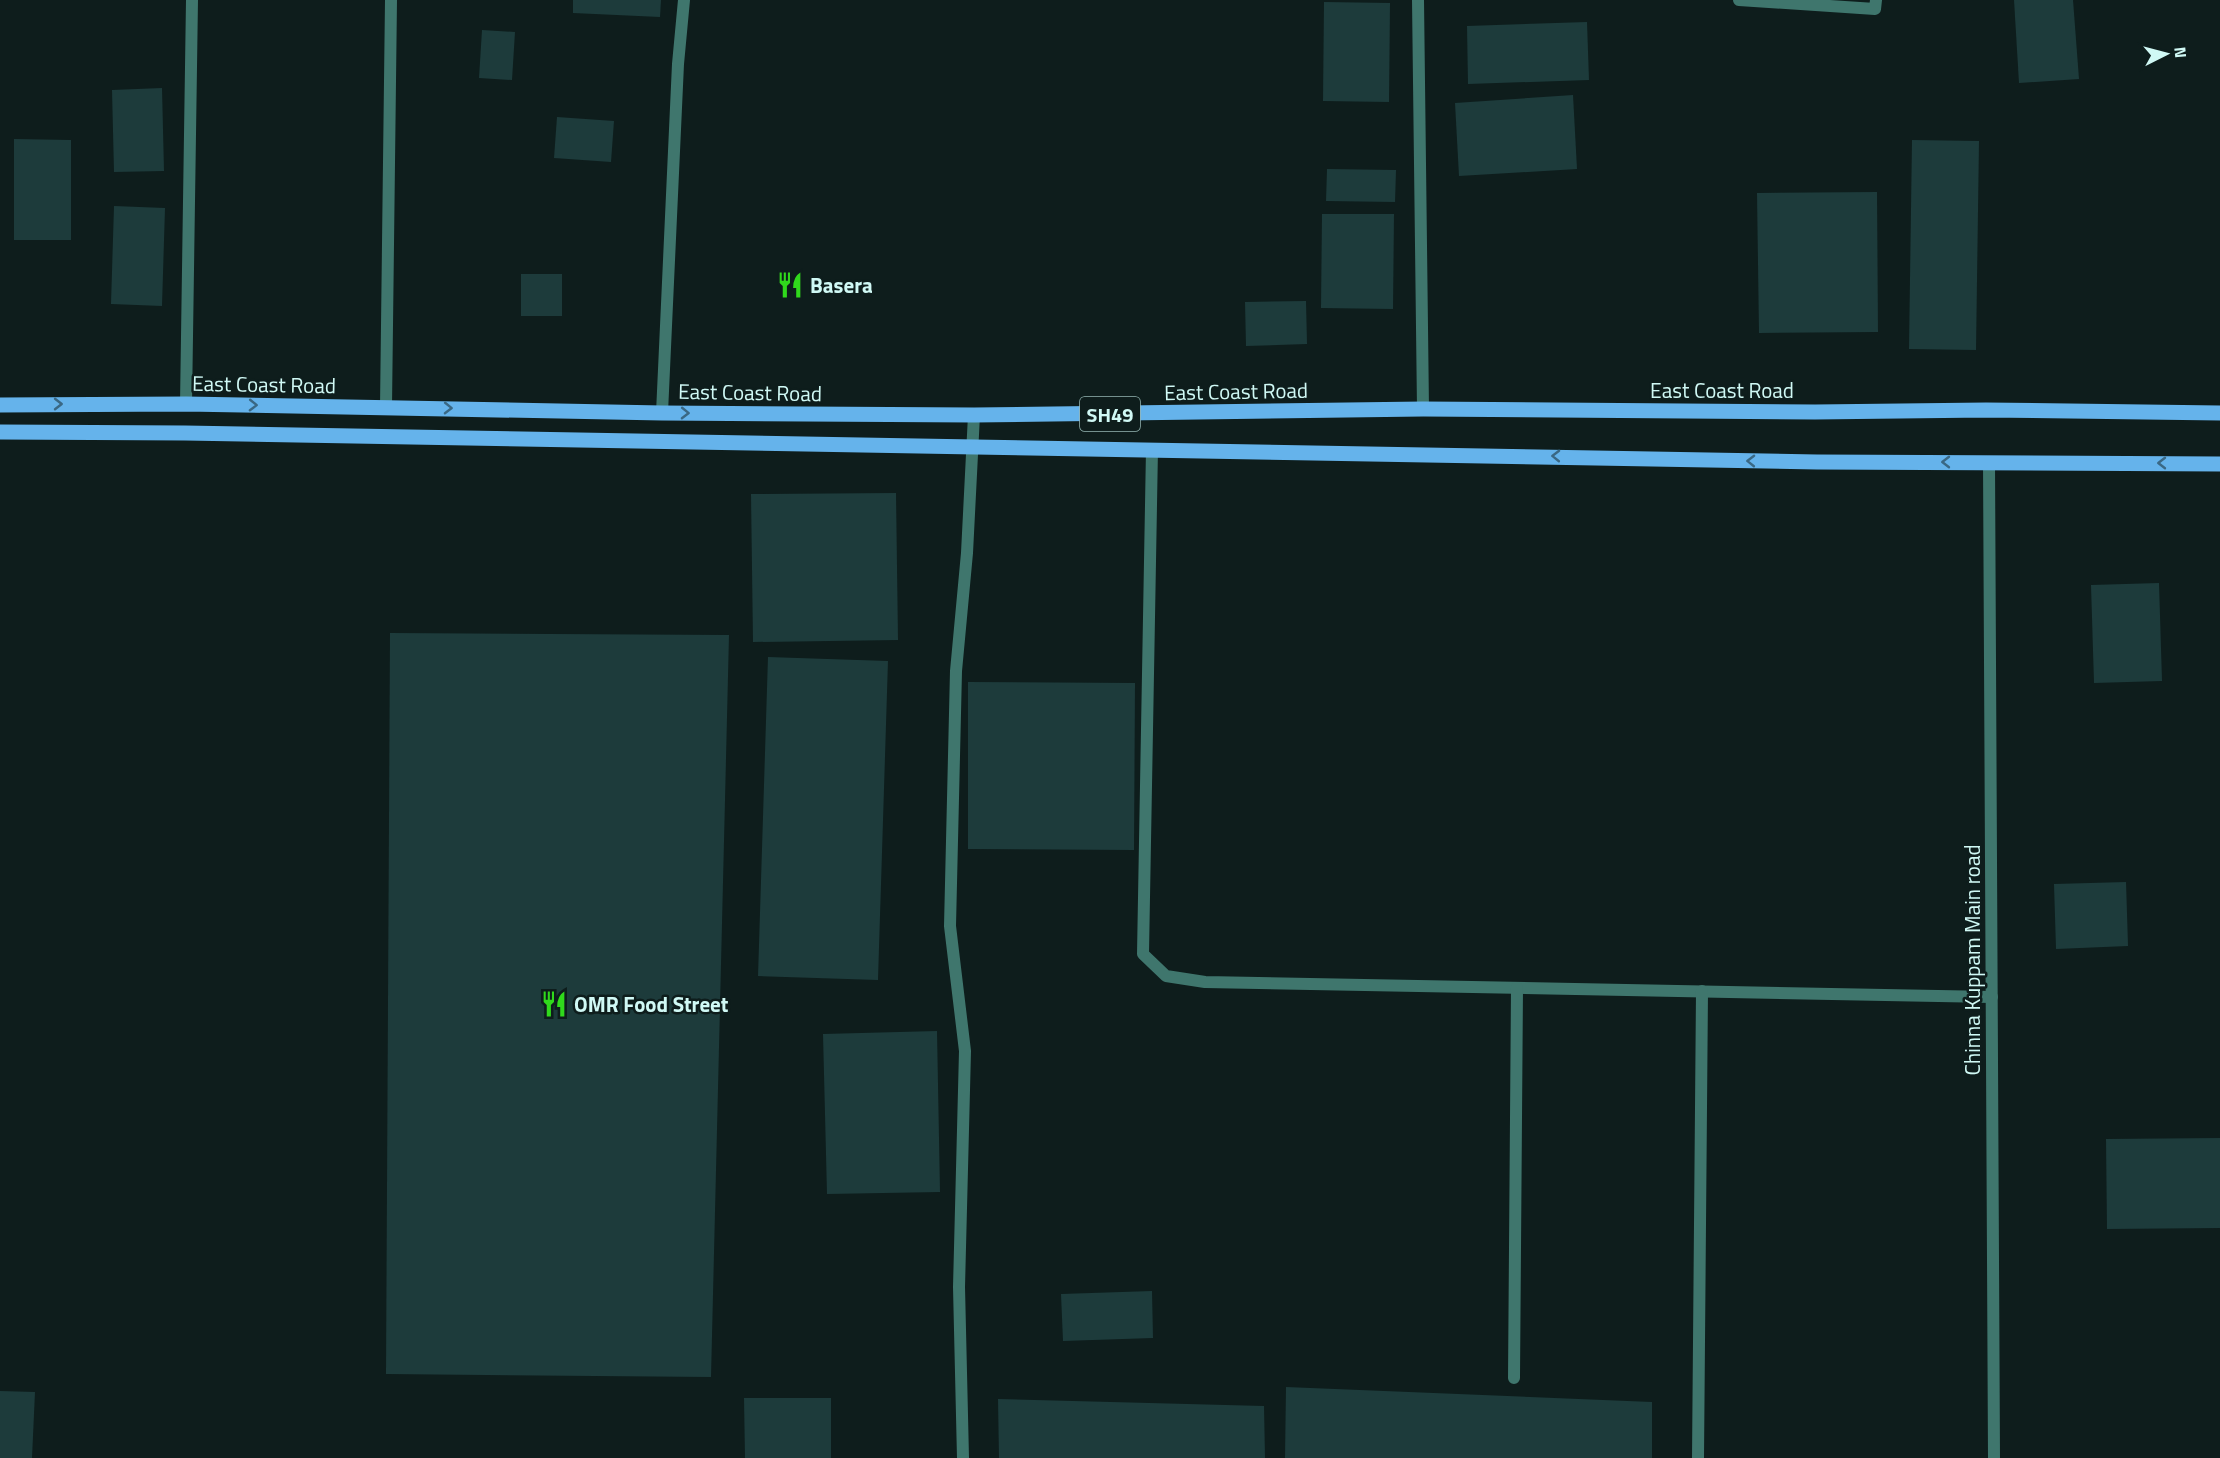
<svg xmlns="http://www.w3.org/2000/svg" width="2220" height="1458" font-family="'Titillium Web',sans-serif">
	<rect width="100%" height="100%" fill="#0e1d1c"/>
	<g fill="#1d3b3b">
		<polygon points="573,0 661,0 660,17 573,13"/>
		<polygon points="2014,0 2073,0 2079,79 2019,83"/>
		<polygon points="1324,2 1390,3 1389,102 1323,101"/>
		<polygon points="1587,22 1589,80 1468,84 1467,26"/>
		<polygon points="482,30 515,32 512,80 479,78"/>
		<polygon points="162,88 164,171 114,172 112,90"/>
		<polygon points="1573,95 1577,169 1459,176 1455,103"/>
		<polygon points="557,117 614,121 611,162 554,158"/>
		<polygon points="14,139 71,140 71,240 14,240"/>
		<polygon points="1912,140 1979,141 1976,350 1909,349"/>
		<polygon points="1327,169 1396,170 1395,202 1326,201"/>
		<polygon points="1877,192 1878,332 1759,333 1757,193"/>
		<polygon points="114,206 165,208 162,306 111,304"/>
		<polygon points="1322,214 1394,214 1393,309 1321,308"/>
		<rect x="521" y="274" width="41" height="42"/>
		<polygon points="1306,301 1307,344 1246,346 1245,302"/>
		<polygon points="896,493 898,640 753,642 751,494"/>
		<polygon points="2159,583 2162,681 2094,683 2091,585"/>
		<polygon points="390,633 729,635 711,1377 386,1374"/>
		<polygon points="768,657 888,661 878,980 758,976"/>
		<polygon points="968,682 1135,683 1134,850 968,849"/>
		<polygon points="2126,882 2128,946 2056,949 2054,884"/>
		<polygon points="937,1031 940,1192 827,1194 823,1034"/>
		<polygon points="2220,1138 2220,1228 2107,1229 2106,1139"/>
		<polygon points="1152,1291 1153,1338 1063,1341 1061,1294"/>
		<polygon points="1286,1387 1652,1402 1652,1458 1285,1458"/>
		<polygon points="0,1391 35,1392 32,1458 0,1458"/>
		<polygon points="744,1398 831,1398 831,1458 745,1458"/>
		<polygon points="998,1399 1264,1406 1265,1458 999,1458"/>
	</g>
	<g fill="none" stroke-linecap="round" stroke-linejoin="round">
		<polyline stroke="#3f766d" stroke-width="12" points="963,1458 959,1287 965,1051 950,926 956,671 967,553 974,415"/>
		<g stroke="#3f766d" stroke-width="12">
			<polyline points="1418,0 1423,409"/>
			<polyline points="1739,0 1875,9 1876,0"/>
			<polyline points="186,404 192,0"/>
			<polyline points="386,407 391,0"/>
			<polyline points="662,413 678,64 684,0"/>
			<polyline points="1152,449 1143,954 1166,976 1205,982 1992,997"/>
			<polyline points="1989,462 1994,1458"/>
			<polyline points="1514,1378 1517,988"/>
			<polyline points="1698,1458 1702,991"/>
		</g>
		<g stroke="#65b3eb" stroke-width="15">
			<polyline points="0,405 186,404 662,413 974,415 1423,409 1815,412 1986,410 2220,413"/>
			<polyline points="0,432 185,433 1817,462 2220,464"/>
		</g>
	</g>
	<defs><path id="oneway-chevron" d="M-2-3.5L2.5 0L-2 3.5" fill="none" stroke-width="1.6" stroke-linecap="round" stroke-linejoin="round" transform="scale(1.5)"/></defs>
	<g stroke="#3a6884">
		<use href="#oneway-chevron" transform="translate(58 404)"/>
		<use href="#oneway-chevron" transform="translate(253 405) rotate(1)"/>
		<use href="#oneway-chevron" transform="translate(448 408) rotate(1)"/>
		<use href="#oneway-chevron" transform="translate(685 413) rotate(1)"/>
		<use href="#oneway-chevron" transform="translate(1556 456) rotate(-179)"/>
		<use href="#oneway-chevron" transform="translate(1751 461) rotate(-179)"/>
		<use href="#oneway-chevron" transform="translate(1946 462) rotate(-180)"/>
		<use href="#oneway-chevron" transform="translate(2162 463) rotate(-180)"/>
	</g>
	<defs>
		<g id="restaurant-bare" transform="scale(2.07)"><path d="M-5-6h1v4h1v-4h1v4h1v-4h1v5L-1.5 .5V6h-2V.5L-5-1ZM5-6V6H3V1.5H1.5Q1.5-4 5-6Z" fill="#30d91c" stroke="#0e1d1c" stroke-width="2.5" paint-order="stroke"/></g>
	</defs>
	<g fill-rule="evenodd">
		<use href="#restaurant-bare" x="790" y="285"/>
		<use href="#restaurant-bare" x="554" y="1004"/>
	</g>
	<g text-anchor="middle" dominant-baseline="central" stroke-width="5" stroke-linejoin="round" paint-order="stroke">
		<rect fill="#0e1d1c" stroke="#96b7b4" stroke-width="1.5" x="1080" y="397" width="60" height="34" rx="4.5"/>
		<g font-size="20" font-weight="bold" fill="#d0f9f5">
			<text x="1110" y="414">SH49</text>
		</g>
		<g font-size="21" font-weight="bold" fill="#d0f9f5" stroke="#0e1d1c" text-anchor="start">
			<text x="810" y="285">Basera</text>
			<text x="574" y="1004">OMR Food Street</text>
		</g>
		<g font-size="21" fill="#d0f9f5" stroke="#0e1d1c">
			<text transform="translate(264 384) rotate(1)">East Coast Road</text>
			<text x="1722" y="390">East Coast Road</text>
			<text transform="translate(1236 391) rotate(-1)">East Coast Road</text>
			<text transform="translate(750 392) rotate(1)">East Coast Road</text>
			<text transform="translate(1972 960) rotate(-90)">Chinna Kuppam Main road</text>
		</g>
	</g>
	<g transform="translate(2166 54) rotate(84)" stroke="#0e1d1c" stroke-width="4.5" paint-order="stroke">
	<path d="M0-4.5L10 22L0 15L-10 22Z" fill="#d0f9f5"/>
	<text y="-9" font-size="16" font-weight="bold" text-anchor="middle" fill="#d0f9f5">N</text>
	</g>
</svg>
